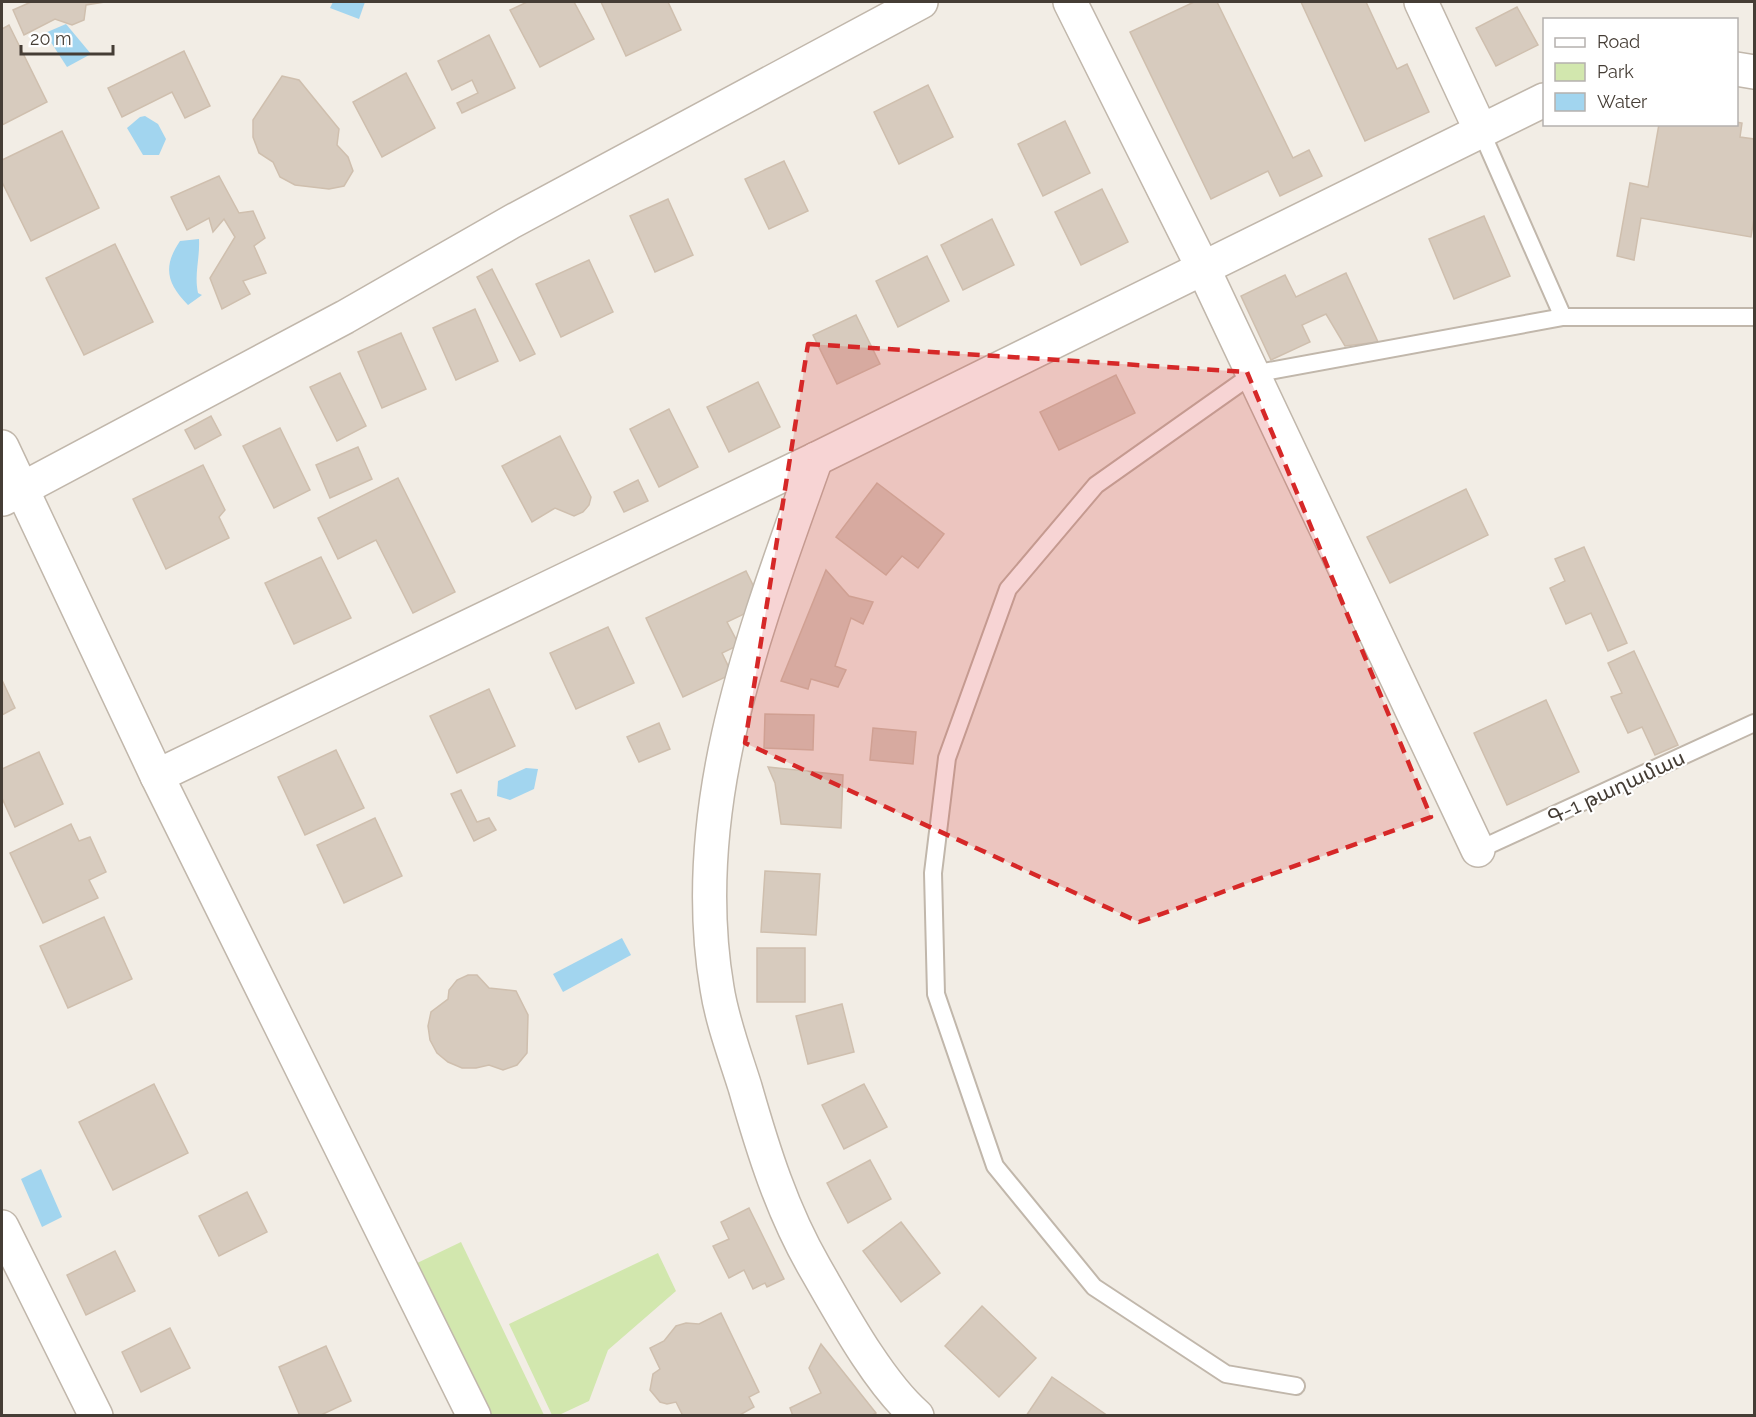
<svg xmlns="http://www.w3.org/2000/svg" width="1756" height="1417" font-family="Raleway,'Noto Sans Armenian',sans-serif">
	<rect width="100%" height="100%" fill="#f2ede5"/>
	<g fill="#d2e7ae">
		<polygon points="461,1242 544,1415 484,1415 413,1265"/>
		<polygon points="658,1253 676,1291 608,1350 589,1401 559,1415 552,1415 509,1324"/>
	</g>
	<g fill="#a2d5ef">
		<polygon points="333,2 365,2 359,19 330,8"/>
		<polygon points="66,24 91,54 67,67 45,33"/>
		<polygon points="145,116 158,124 166,139 159,155 143,155 127,128 140,117"/>
		<path d="M199 239C200 259 194 274 198 293L202 295 188 305C166 283 163 266 180 241Z"/>
		<polygon points="526,768 538,769 534,789 510,800 497,796 498,781"/>
		<polygon points="622,938 631,955 563,992 553,974"/>
		<polygon points="41,1169 62,1217 42,1227 21,1179"/>
	</g>
	<g fill="#d7cbbe" stroke="#cfbfae" stroke-width="1.5">
		<polygon points="31,2 105,2 86,5 84,20 72,25 55,19 24,35 13,10"/>
		<polygon points="527,2 574,2 594,39 540,67 510,10"/>
		<polygon points="601,2 668,2 681,30 626,56"/>
		<polygon points="1194,2 1217,2 1293,158 1309,150 1322,176 1280,196 1268,171 1211,199 1130,32"/>
		<polygon points="1301,2 1366,2 1397,69 1407,64 1429,112 1365,141"/>
		<polygon points="1517,7 1538,45 1496,66 1476,28"/>
		<polygon points="9,25 47,102 2,125 2,29"/>
		<polygon points="489,35 515,88 462,113 457,103 478,93 472,80 452,90 438,61"/>
		<polygon points="184,51 210,106 185,118 172,92 122,117 108,88"/>
		<polygon points="406,73 435,128 382,157 353,102"/>
		<polygon points="282,76 299,80 339,129 337,145 348,157 353,171 344,186 329,189 295,185 280,177 273,162 259,153 253,137 253,120"/>
		<polygon points="928,85 953,137 899,164 874,112"/>
		<polygon points="1065,121 1090,173 1043,196 1018,144"/>
		<polygon points="1736,122 1742,123 1740,137 1754,139 1754,218 1751,237 1641,218 1634,260 1617,256 1630,183 1648,187 1659,124 1736,124"/>
		<polygon points="62,131 99,208 31,241 2,182 2,160"/>
		<polygon points="784,161 808,211 769,229 745,179"/>
		<polygon points="219,176 239,213 253,211 265,238 254,246 266,273 243,281 250,294 222,309 210,278 235,237 224,219 213,232 209,218 187,230 171,197"/>
		<polygon points="1102,189 1128,242 1081,265 1055,212"/>
		<polygon points="668,199 693,255 655,272 630,216"/>
		<polygon points="1484,216 1510,276 1454,299 1429,239"/>
		<polygon points="992,219 1014,265 963,290 941,245"/>
		<polygon points="115,244 153,322 84,355 46,278"/>
		<polygon points="927,256 949,301 898,327 876,281"/>
		<polygon points="589,260 613,312 561,337 536,284"/>
		<polygon points="492,269 535,354 520,361 477,277"/>
		<polygon points="1346,273 1378,342 1345,346 1326,314 1302,325 1310,342 1271,360 1241,296 1285,275 1296,297"/>
		<polygon points="475,309 498,361 456,380 433,328"/>
		<polygon points="856,315 880,364 837,384 813,335"/>
		<polygon points="401,333 426,389 382,408 358,352"/>
		<polygon points="340,373 366,426 337,441 310,387"/>
		<polygon points="1116,375 1135,413 1059,450 1040,412"/>
		<polygon points="758,382 780,427 729,452 707,407"/>
		<polygon points="669,409 698,467 659,487 630,429"/>
		<polygon points="211,416 221,435 195,449 185,430"/>
		<polygon points="280,428 310,490 274,508 243,446"/>
		<polygon points="560,436 591,497 589,505 583,512 574,516 555,508 532,522 502,466"/>
		<polygon points="358,447 372,479 330,498 316,465"/>
		<polygon points="203,465 225,510 219,517 229,538 166,569 133,499"/>
		<polygon points="398,478 455,592 413,613 376,540 338,559 318,518"/>
		<polygon points="638,480 648,501 624,512 614,492"/>
		<polygon points="877,483 944,534 918,568 902,556 886,575 836,537"/>
		<polygon points="1466,489 1488,535 1390,583 1367,537"/>
		<polygon points="1584,547 1627,643 1608,651 1591,613 1566,624 1550,588 1565,581 1555,559"/>
		<polygon points="321,557 351,618 294,644 265,583"/>
		<polygon points="826,570 849,596 873,602 863,624 851,618 835,666 846,670 838,687 811,679 808,689 781,681"/>
		<polygon points="746,571 763,605 727,622 739,645 722,653 732,674 683,697 646,618"/>
		<polygon points="608,627 634,683 576,709 550,653"/>
		<polygon points="1634,651 1678,745 1655,755 1642,727 1628,733 1611,697 1622,693 1608,663"/>
		<polygon points="2,680 15,708 2,715"/>
		<polygon points="489,689 515,746 457,773 430,716"/>
		<polygon points="1546,700 1579,772 1507,805 1474,733"/>
		<polygon points="765,714 814,715 813,750 764,748"/>
		<polygon points="659,723 670,749 639,762 627,737"/>
		<polygon points="873,728 916,732 913,764 870,760"/>
		<polygon points="336,750 364,808 305,835 278,777"/>
		<polygon points="39,752 63,804 15,827 2,798 2,769"/>
		<polygon points="768,767 843,775 841,828 781,824 775,783"/>
		<polygon points="461,790 477,822 489,818 496,830 474,841 451,794"/>
		<polygon points="375,818 402,876 344,903 317,845"/>
		<polygon points="71,824 79,841 90,837 106,872 89,880 98,898 43,923 10,853"/>
		<polygon points="765,871 820,874 816,935 761,932"/>
		<polygon points="104,917 132,979 68,1008 40,946"/>
		<rect x="757" y="948" width="48" height="54"/>
		<polygon points="468,975 477,975 489,988 516,991 528,1015 527,1053 517,1065 503,1070 489,1065 476,1068 462,1068 448,1062 437,1053 430,1040 428,1026 431,1012 448,999 449,990 457,980"/>
		<polygon points="842,1004 854,1052 808,1064 796,1016"/>
		<polygon points="154,1084 188,1153 113,1190 79,1122"/>
		<polygon points="864,1084 887,1127 844,1149 822,1105"/>
		<polygon points="870,1160 891,1199 848,1223 827,1183"/>
		<polygon points="247,1192 267,1232 219,1256 199,1216"/>
		<polygon points="749,1208 784,1279 767,1287 765,1283 753,1289 744,1270 729,1278 713,1246 729,1239 721,1222"/>
		<polygon points="901,1222 940,1273 901,1302 863,1251"/>
		<polygon points="115,1251 135,1291 86,1315 67,1275"/>
		<polygon points="982,1306 1036,1358 999,1397 945,1346"/>
		<polygon points="721,1313 759,1392 749,1397 754,1407 738,1416 683,1416 676,1402 667,1404 660,1402 650,1390 653,1374 660,1369 650,1348 664,1341 676,1326 686,1323 699,1324"/>
		<polygon points="170,1328 190,1368 141,1392 122,1352"/>
		<polygon points="821,1344 876,1413 870,1416 793,1416 790,1408 821,1393 809,1368"/>
		<polygon points="326,1346 351,1401 319,1416 300,1416 279,1367"/>
		<polygon points="1052,1377 1108,1416 1026,1416"/>
	</g>
	<g fill="none" stroke-linecap="round" stroke-linejoin="round">
		<g stroke="#c1b7ab" stroke-width="20">
			<g id="lane">
				<polyline points="1481,131 1563,317"/>
				<polyline points="1478,850 1754,723"/>
				<polyline points="1296,1386 1226,1374 1094,1287 995,1166 936,994 933,873 947,758 1008,589 1096,485 1253,374 1563,317 1754,317"/>
			</g>
		</g>
		<g stroke="#c1b7ab" stroke-width="36">
			<g id="street">
				<polyline points="1070,2 1203,268 1478,850"/>
				<polyline points="1421,2 1481,131"/>
				<polyline points="1736,69 1754,72"/>
				<polyline points="2,447 157,776 474,1416"/>
				<path d="M816 459C756 628 686 805 717 988 722 1021 735 1055 745 1087 763 1150 782 1211 815 1268 841 1313 878 1382 917 1416"/>
				<polyline points="3,499 345,317 511,222 921,2"/>
				<polyline points="157,776 816,459 1544,100"/>
				<polyline points="2,1227 96,1416"/>
			</g>
		</g>
		<use href="#lane" stroke="#fff" stroke-width="16"/>
		<use href="#street" stroke="#fff" stroke-width="33"/>
	</g>
	<path fill="#d62828" fill-opacity="0.2" stroke="#d62828" stroke-width="4.5" stroke-dasharray="12 8" stroke-linejoin="round" d="M808 344 1247 372 1431 817 1139 922 745 743Z"/>
	<g text-anchor="middle" dominant-baseline="central" stroke-width="4.5" stroke-linejoin="round" paint-order="stroke">
		<g font-size="21" fill="#453d35" stroke="#fff">
			<text transform="translate(1616 787) rotate(-25)">Գ-1 թաղամաս</text>
		</g>
	</g>
	<rect width="1756" height="1417" fill="none" stroke="#453d35" stroke-width="6"/>
	<rect x="1543" y="18" width="195" height="108" fill="#ffffff" stroke="#b5b1ae" stroke-width="1.5"/>
	<rect x="1555" y="38" width="30" height="9" fill="#ffffff" stroke="#b5b1ae" stroke-width="1.5"/>
	<text x="1597" y="48" font-size="18" fill="#453d35">Road</text>
	<rect x="1555" y="63" width="30" height="18" fill="#d2e7ae" stroke="#b5b1ae" stroke-width="1.5"/>
	<text x="1597" y="78" font-size="18" fill="#453d35">Park</text>
	<rect x="1555" y="93" width="30" height="18" fill="#a2d5ef" stroke="#b5b1ae" stroke-width="1.5"/>
	<text x="1597" y="108" font-size="18" fill="#453d35">Water</text>
	<path d="M21 45v9h92v-9" fill="none" stroke="#453d35" stroke-width="3"/>
	<text x="30" y="45" font-size="18" fill="#453d35" stroke="#ffffff" stroke-width="4.5" paint-order="stroke">20 m</text>
</svg>
